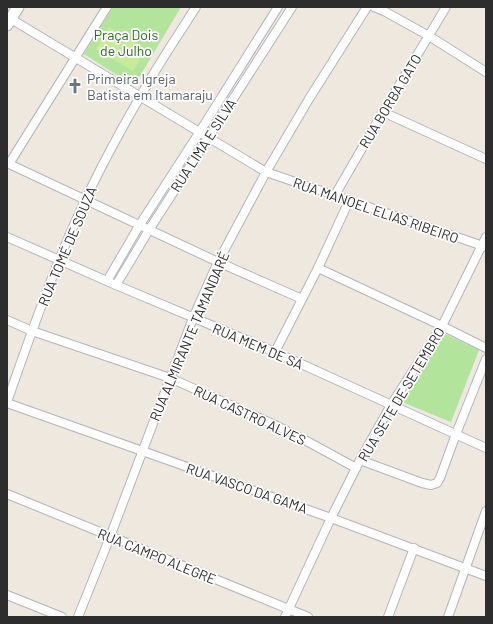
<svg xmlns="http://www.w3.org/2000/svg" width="493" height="624" font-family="Barlow,sans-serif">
	<rect width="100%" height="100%" fill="#eee8df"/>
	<g fill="#b3e49c">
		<polygon points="113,7 181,7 134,86 84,54"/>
		<polygon points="445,334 479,350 451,422 402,402 414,381"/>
	</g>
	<polygon fill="#c6ec98" points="109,27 146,49 133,71 96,49"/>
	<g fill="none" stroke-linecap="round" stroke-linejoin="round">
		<g stroke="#b3b5c0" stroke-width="10">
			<g id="street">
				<polyline points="374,7 384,11 429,36 486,72"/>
				<polyline points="11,19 266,172 486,247"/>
				<polyline points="383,112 486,159"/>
				<polyline points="7,163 218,262 302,299"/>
				<polyline points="9,164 107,7"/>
				<polyline points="335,195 383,112 446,7"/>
				<polyline points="7,237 116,285 275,352 486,448"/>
				<polyline points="318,268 442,326 486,348"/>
				<polyline points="107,281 139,226 199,133 278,7"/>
				<polyline points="116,285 149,230 292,7"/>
				<polyline points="7,320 32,331 170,378 273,424 303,439 356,468"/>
				<polyline points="275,352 318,268 349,201"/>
				<path d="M7 402C35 322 63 241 102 166 114 143 127 119 140 97 157 66 177 37 196 7"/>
				<polyline points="7,403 331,518 486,576"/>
				<polyline points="360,460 422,483 431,485 437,483 440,478 456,434 486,359"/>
				<polyline points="7,494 308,617"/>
				<polyline points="7,595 62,617"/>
				<polyline points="78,617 110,537 193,318 218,262 266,172 309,99 367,7"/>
				<polyline points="285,617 331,518 360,460 391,405 442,326 486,237"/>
				<polyline points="388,617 414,548"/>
				<polyline points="448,617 486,511"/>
			</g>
		</g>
		<g stroke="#b3b5c0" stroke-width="13">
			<polyline id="secondary" points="7,25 18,7"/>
		</g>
		<use href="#street" stroke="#fff" stroke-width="8"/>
		<use href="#secondary" stroke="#fff" stroke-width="11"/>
	</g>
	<defs>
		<g id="church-bare" transform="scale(1.2)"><path d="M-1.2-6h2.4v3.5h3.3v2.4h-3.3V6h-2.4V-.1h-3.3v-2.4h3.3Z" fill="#6b7280" stroke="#fff" stroke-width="2.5" paint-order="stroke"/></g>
	</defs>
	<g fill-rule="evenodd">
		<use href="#church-bare" x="75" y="86"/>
	</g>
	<g text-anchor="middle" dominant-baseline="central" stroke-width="3.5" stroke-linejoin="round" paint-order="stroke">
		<g font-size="14" fill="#296c1a" stroke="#fff">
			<text x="126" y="34">Praça Dois<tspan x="126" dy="16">de Julho</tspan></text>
		</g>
		<g font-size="14" fill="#5b616d" stroke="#fff" text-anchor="start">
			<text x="87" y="78">Primeira Igreja<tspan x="87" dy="16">Batista em Itamaraju</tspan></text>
		</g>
		<g font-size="14" fill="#2d2d2d" stroke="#fff">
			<text transform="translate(390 101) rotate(-59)">RUA BORBA GATO</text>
			<text transform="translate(203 145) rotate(-57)">RUA LIMA E SILVA</text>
			<text transform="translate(376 210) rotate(19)">RUA MANOEL ELIAS RIBEIRO</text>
			<text transform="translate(67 246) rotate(-67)">RUA TOMÉ DE SOUZA</text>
			<text transform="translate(189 336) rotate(-67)">RUA ALMIRANTE TAMANDARÉ</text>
			<text transform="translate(258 346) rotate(23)">RUA MEM DE SÁ</text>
			<text transform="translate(401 394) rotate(-59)">RUA SETE DE SETEMBRO</text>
			<text transform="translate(250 415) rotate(25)">RUA CASTRO ALVES</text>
			<text transform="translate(247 488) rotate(19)">RUA VASCO DA GAMA</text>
			<text transform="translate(157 556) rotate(22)">RUA CAMPO ALEGRE</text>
		</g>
	</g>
	<rect width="493" height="624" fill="none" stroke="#2d2d2d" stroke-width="16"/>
</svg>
